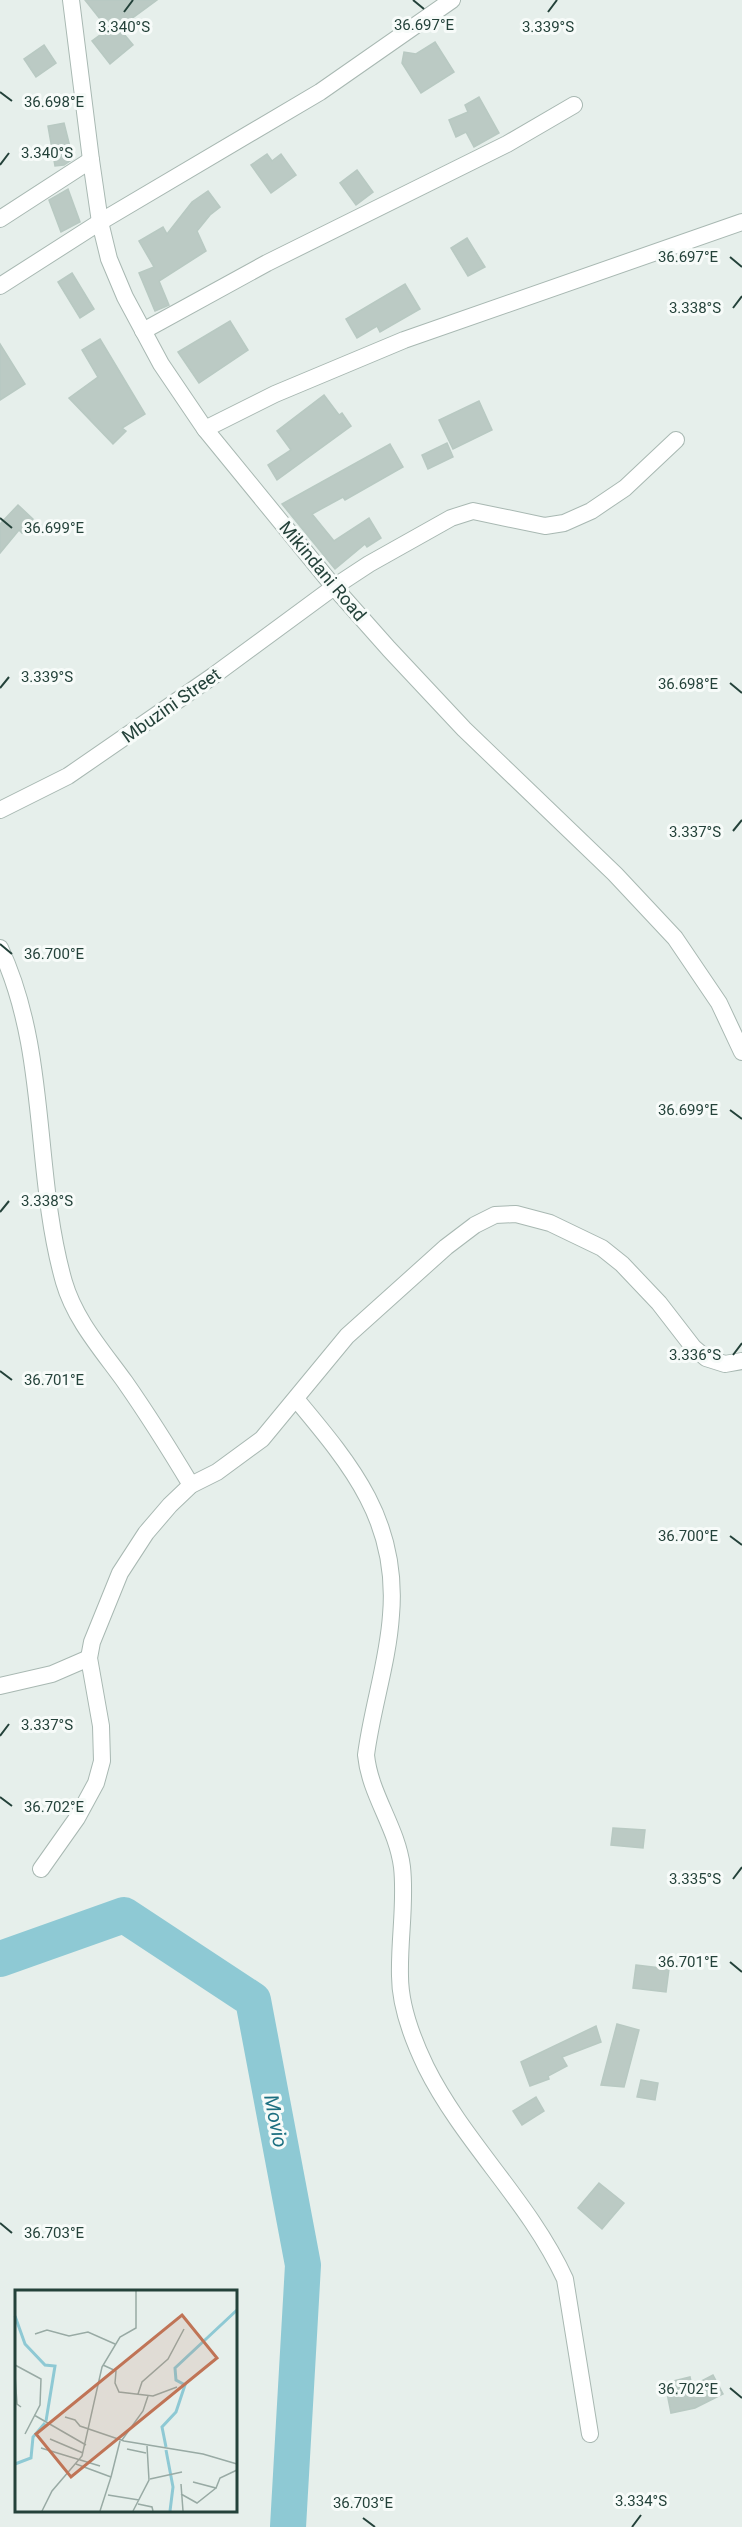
<svg xmlns="http://www.w3.org/2000/svg" width="742" height="2527" font-family="Roboto,sans-serif">
	<rect width="100%" height="100%" fill="#e6efeb"/>
	<g fill="none" stroke-linecap="round" stroke-linejoin="round">
		<polyline stroke="#8ec9d4" stroke-width="36" points="0,1959 124,1915 253,2000 303,2265 288,2527"/>
	</g>
	<g fill="#bbcac4" stroke="#b8c9c2" stroke-width="1.5">
		<polygon points="85,0 157,0 119,28 133,45 110,64 92,41 108,29"/>
		<polygon points="435,42 454,72 421,93 402,63 404,52 416,54"/>
		<polygon points="44,45 56,63 36,77 24,59"/>
		<polygon points="479,97 499,133 474,147 466,132 456,137 449,120 468,112 465,105"/>
		<polygon points="64,123 73,159 64,165 55,166 48,126"/>
		<polygon points="267,154 272,161 281,154 296,175 271,193 251,165"/>
		<polygon points="357,170 373,192 356,205 340,183"/>
		<polygon points="68,189 80,222 61,232 49,200"/>
		<polygon points="208,191 220,207 210,215 197,231 206,251 159,281 169,305 155,311 139,273 154,267 139,241 163,227 167,234 192,202"/>
		<polygon points="467,238 485,267 468,276 451,248"/>
		<polygon points="72,273 94,309 80,318 58,282"/>
		<polygon points="405,284 420,309 380,332 377,326 357,338 346,319"/>
		<polygon points="230,321 248,350 199,383 178,352"/>
		<polygon points="100,339 145,414 122,428 126,431 113,444 69,398 98,377 82,350"/>
		<polygon points="0,344 25,384 0,400"/>
		<polygon points="324,395 339,415 342,413 351,426 277,480 268,465 291,450 277,431"/>
		<polygon points="479,401 492,430 453,449 439,420"/>
		<polygon points="447,443 453,457 428,469 422,455"/>
		<polygon points="390,444 403,467 345,500 343,497 312,514 334,541 369,518 381,538 367,547 365,544 335,569 282,504"/>
		<polygon points="18,505 33,519 22,533 19,530 0,553 0,524"/>
		<polygon points="613,1828 645,1830 643,1848 611,1845"/>
		<polygon points="636,1965 669,1969 666,1992 633,1988"/>
		<polygon points="617,2024 639,2030 624,2087 601,2085"/>
		<polygon points="596,2026 601,2042 562,2057 567,2066 548,2076 549,2079 530,2086 521,2062"/>
		<polygon points="641,2080 658,2083 655,2100 637,2097"/>
		<polygon points="536,2097 544,2111 522,2125 513,2111"/>
		<polygon points="599,2183 624,2203 602,2229 578,2208"/>
		<polygon points="713,2375 723,2394 695,2408 671,2413 665,2383 690,2377 692,2386"/>
	</g>
	<g fill="none" stroke-linecap="round" stroke-linejoin="round">
		<g stroke="#a8b8b2" stroke-width="18">
			<g id="minor">
				<polyline points="71,0 91,160 100,222 109,259 125,297 161,364 205,429 334,587 389,649 464,729 615,874 675,938 719,1003 742,1052"/>
				<polyline points="0,219 91,160"/>
				<polyline points="0,286 100,222 320,92 452,0"/>
				<polyline points="143,331 267,263 507,144 574,105"/>
				<polyline points="205,429 275,394 404,340 742,222"/>
				<polyline points="0,810 68,776 213,676 334,587 369,564 451,518 473,511 545,526 564,523 591,511 625,488 676,440"/>
				<path d="M0 948C49 1052 33 1173 64 1282 75 1320 102 1350 125 1382 148 1415 170 1450 191 1485"/>
				<path d="M296 1399C352 1466 399 1522 391 1615 388 1662 372 1708 366 1755 370 1795 397 1827 402 1867 406 1903 399 1939 400 1976 400 2005 413 2040 426 2067 464 2143 529 2201 565 2279L590 2434"/>
				<polyline points="0,1686 52,1674 89,1658"/>
				<polyline points="41,1869 77,1818 96,1783 102,1761 101,1726 89,1658 92,1642 120,1573 146,1533 170,1505 191,1485 217,1472 262,1439 347,1336 446,1247 475,1225 495,1215 516,1214 550,1223 602,1248 622,1264 659,1303 693,1347 706,1358 725,1364 742,1361"/>
			</g>
		</g>
		<use href="#minor" stroke="#fff" stroke-width="16"/>
	</g>
	<path fill="none" stroke="#24423a" stroke-width="2" d="M413 0 424 9M124 12 133 0M548 12 557 0M0 92 12 101M0 165 9 153M730 257 742 267M733 308 742 296M0 518 12 528M730 683 742 693M0 688 9 677M733 831 742 820M0 944 12 954M730 1110 742 1119M0 1212 9 1201M733 1355 742 1343M0 1371 12 1380M730 1536 742 1545M0 1736 9 1724M0 1797 12 1806M733 1879 742 1867M730 1962 742 1972M0 2223 12 2233M730 2388 742 2398M363 2518 375 2527M632 2527 641 2515"/>
	<g text-anchor="middle" dominant-baseline="central" stroke-width="6" stroke-linejoin="round" paint-order="stroke">
		<g font-size="18" fill="#24423a" stroke="#f7fbf9">
			<text transform="translate(323 571) rotate(50)">Mikindani Road</text>
			<text transform="translate(171 705) rotate(-35)">Mbuzini Street</text>
		</g>
		<g font-size="20" font-style="italic" fill="#1c6f80" stroke="#f7fbf9">
			<text transform="translate(276 2121) rotate(79)">Movio</text>
		</g>
	</g>
	<g transform="translate(15 2290)">
		<rect width="222" height="222" fill="#e6efeb"/>
		<path fill="none" stroke="#8ec9d4" stroke-width="3" d="M0 26 10 54 30 75 40 76 31 131M151 157 147 137 161 122 170 95 161 90 160 78 222 20M151 160 158 197 155 221M0 174 16 168 18 147 30 133"/>
		<path fill="none" stroke="#98aaa4" stroke-width="1.5" d="M20 44 32 40 54 46 73 42 100 54M0 75 26 89 25 115 10 144M88 75 101 81 100 93 104 102 138 106 162 97M0 85 2 114 6 117M123 104 127 92 153 69 169 39M19 125 71 155M50 127 60 130 65 136 109 151 188 164 222 174M35 149 68 163M107 150 128 121 133 106M26 158 85 176M112 159 131 163M61 174 96 187 85 221M96 187 105 151M135 189 167 182M178 192 201 198 205 188 222 180M166 194 168 221M166 204 182 213 201 198M93 205 124 210M123 214 137 217 138 221M27 221 37 201 67 166 87 77 105 47 121 38V1M118 221 134 190 132 156"/>
		<path fill="#c07456" fill-opacity="0.15" stroke="#c07456" stroke-width="3" d="M167 25 202 68 56 187 21 144Z"/>
		<rect width="222" height="222" fill="none" stroke="#24423a" stroke-width="3"/>
	</g>
	<g font-size="15" text-anchor="middle" fill="#24423a" stroke="#f7fbf9" stroke-width="6" stroke-linejoin="round" paint-order="stroke">
		<text x="424" y="30">36.697°E</text>
		<text x="124" y="32">3.340°S</text>
		<text x="548" y="32">3.339°S</text>
		<text x="54" y="107">36.698°E</text>
		<text x="47" y="158">3.340°S</text>
		<text x="688" y="262">36.697°E</text>
		<text x="695" y="313">3.338°S</text>
		<text x="54" y="533">36.699°E</text>
		<text x="47" y="682">3.339°S</text>
		<text x="688" y="689">36.698°E</text>
		<text x="695" y="837">3.337°S</text>
		<text x="54" y="959">36.700°E</text>
		<text x="688" y="1115">36.699°E</text>
		<text x="47" y="1206">3.338°S</text>
		<text x="695" y="1360">3.336°S</text>
		<text x="54" y="1385">36.701°E</text>
		<text x="688" y="1541">36.700°E</text>
		<text x="47" y="1730">3.337°S</text>
		<text x="54" y="1812">36.702°E</text>
		<text x="695" y="1884">3.335°S</text>
		<text x="688" y="1967">36.701°E</text>
		<text x="54" y="2238">36.703°E</text>
		<text x="688" y="2394">36.702°E</text>
		<text x="641" y="2506">3.334°S</text>
		<text x="363" y="2508">36.703°E</text>
	</g>
</svg>
